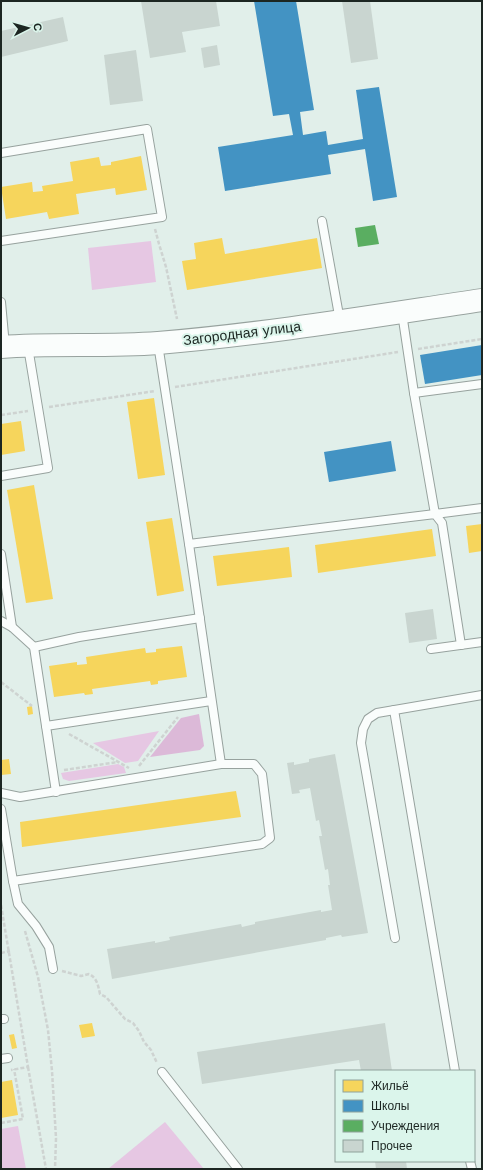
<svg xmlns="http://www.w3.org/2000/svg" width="483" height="1170" font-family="'Work Sans',sans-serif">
	<rect width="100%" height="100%" fill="#e1efea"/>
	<g fill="#e6c7e3">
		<polygon points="151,241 156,282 92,290 88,248"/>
		<polygon points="159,731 138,761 125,763 93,743"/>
		<polygon points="118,764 124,767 126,773 69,781 63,779 61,773"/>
		<polygon points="165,1122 204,1169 108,1169"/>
		<polygon points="18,1126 26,1169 1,1169 1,1129"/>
	</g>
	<polygon fill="#dcb9d8" points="199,714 204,746 200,750 150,757 181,718"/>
	<g fill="#f6d55c">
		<polygon points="141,156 147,190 116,195 115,188 76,194 79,214 49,219 47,212 6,219 1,187 32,182 33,192 43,191 42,186 73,181 70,162 99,157 101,166 111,165 111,162"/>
		<polygon points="222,238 225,254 317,238 322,268 187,290 182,261 196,259 194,243"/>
		<polygon points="154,398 165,475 138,479 127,402"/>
		<polygon points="21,421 25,451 1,455 1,424"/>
		<polygon points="34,485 53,599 26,603 7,490"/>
		<polygon points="172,518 184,591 157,596 146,522"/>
		<polygon points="482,524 482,551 469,553 466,526"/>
		<polygon points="432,529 436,556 318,573 315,545"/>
		<polygon points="289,547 292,577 217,586 213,556"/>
		<polygon points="182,646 187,677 158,681 158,684 151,685 150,681 92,689 93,694 85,695 84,693 54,697 49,666 77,662 77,665 87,664 86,657 145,648 146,653 156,652 156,649"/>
		<polygon points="32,706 33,714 28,715 27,707"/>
		<polygon points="9,759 11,774 1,775 1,760"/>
		<polygon points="236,791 241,817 22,847 20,822"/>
		<polygon points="92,1023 95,1036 82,1038 79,1025"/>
		<polygon points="14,1034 17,1048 12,1049 9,1035"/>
		<polygon points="12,1080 18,1115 1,1118 1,1082"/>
	</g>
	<g fill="#4393c3">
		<polygon points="254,1 296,1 314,110 300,112 303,135 326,131 328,145 363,139 356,90 379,87 397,197 373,201 365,149 328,155 331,174 225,191 218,147 293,135 289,114 273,116"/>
		<polygon points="482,345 482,375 425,384 420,355"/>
		<polygon points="391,441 396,471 329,482 324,452"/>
	</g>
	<polygon fill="#5aae61" points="375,225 379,244 358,247 355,228"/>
	<g fill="#c9d5d0">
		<polygon points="141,1 216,1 220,26 182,32 186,52 150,58"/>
		<polygon points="342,1 370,1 378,59 351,63"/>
		<polygon points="63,17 68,41 1,57 1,31"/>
		<polygon points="217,45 220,65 204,68 201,48"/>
		<polygon points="136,50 143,101 110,105 104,55"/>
		<polygon points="433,609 437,639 409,643 405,613"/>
		<polygon points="335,754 368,933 342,937 341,935 326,938 326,940 112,979 107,949 155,941 155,943 170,940 169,937 241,924 242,927 255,924 255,922 321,910 321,912 332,910 328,885 330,885 328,869 325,870 319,836 322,836 319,820 316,821 310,788 299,790 300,793 292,794 287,763 294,762 294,765 309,762 309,759"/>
		<polygon points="385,1023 392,1071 361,1071 359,1060 202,1084 197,1052"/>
		<polygon points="375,1161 406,1161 407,1169 376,1169"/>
	</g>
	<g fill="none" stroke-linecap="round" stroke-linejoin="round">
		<g stroke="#97a29e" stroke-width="10">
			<g id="service">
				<polyline points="1,153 147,129 162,217 1,241"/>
				<polyline points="322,221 340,321"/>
				<polyline points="1,302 5,346"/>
				<polyline points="402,313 414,393 435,514 482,508"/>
				<polyline points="158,344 189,544 435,514 442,523 461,645"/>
				<polyline points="414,393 482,384"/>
				<polyline points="1,476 48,468 28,347"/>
				<polyline points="1,554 12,627 34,647 46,726"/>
				<polyline points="1,621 12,627"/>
				<polyline points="34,647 79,637 200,618"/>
				<polyline points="431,649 482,642"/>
				<polyline points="394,710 455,1071"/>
				<polyline points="56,792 46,726 211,701"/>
				<polyline points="1,793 20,797 221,764"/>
				<polyline points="1,809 13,881 262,844 270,838 262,774 254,764 221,764 189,544"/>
				<polyline points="13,881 18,904 36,926 49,947 53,969"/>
				<polyline points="395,938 361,743 363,729 368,719 377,713 482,695"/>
				<polyline points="1,1019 4,1019"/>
				<polyline points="1,1059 8,1058"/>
				<polyline points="162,1072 238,1169"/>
				<polyline points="470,1161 472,1169"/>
			</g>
		</g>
		<g stroke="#97a29e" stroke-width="24">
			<path id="secondary" d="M1 347C53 343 106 347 158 343 267 334 374 316 482 300"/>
		</g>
		<g stroke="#ced3d1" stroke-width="2.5" stroke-dasharray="4 2" stroke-linecap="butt">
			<polyline points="155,229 159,244 166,267 177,319"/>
			<polyline points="418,349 482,339"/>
			<polyline points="175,387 398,352"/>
			<polyline points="49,407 155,391"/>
			<polyline points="1,415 28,411"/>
			<polyline points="1,682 32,706"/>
			<polyline points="69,734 129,768"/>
			<polyline points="139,766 178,717"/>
			<polyline points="64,770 118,762"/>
			<polyline points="1,905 28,1067 11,1070"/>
			<polyline points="25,931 38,977 48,1030 52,1071 56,1138 55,1169"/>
			<polyline points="1,953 10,951"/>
			<path d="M62 971 81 976 89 974C97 978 98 985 100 994L106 997 125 1019 133 1023 139 1031 144 1042 151 1050 157 1063"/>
			<polyline points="28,1067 46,1169"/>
			<polyline points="1,1123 23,1119 14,1069"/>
		</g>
		<use href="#service" stroke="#fafdfc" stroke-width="8"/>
		<use href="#secondary" stroke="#fafdfc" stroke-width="22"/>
	</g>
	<g text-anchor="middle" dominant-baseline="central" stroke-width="4" stroke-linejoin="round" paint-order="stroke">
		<g font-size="14" fill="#1c2622" stroke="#dbf5eb">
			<text transform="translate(242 333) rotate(-7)">Загородная улица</text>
		</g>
	</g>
	<rect width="483" height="1170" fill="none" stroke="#1c2622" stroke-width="4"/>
	<rect x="335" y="1070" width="140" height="92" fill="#dbf5eb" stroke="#8fa29b"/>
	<rect x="343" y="1080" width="20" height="12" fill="#f6d55c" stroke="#8fa29b"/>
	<text x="371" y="1090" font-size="12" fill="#1c2622">Жильё</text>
	<rect x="343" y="1100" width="20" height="12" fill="#4393c3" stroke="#8fa29b"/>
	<text x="371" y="1110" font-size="12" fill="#1c2622">Школы</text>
	<rect x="343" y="1120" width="20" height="12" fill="#5aae61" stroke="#8fa29b"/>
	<text x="371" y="1130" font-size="12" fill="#1c2622">Учреждения</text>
	<rect x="343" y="1140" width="20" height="12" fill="#c9d5d0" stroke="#8fa29b"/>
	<text x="371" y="1150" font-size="12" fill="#1c2622">Прочее</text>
	<g transform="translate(28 28) rotate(84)" stroke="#dbf5eb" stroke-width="3" paint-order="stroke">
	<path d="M0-3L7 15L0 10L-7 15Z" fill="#1c2622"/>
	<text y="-6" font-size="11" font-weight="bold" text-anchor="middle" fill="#1c2622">С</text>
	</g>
</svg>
